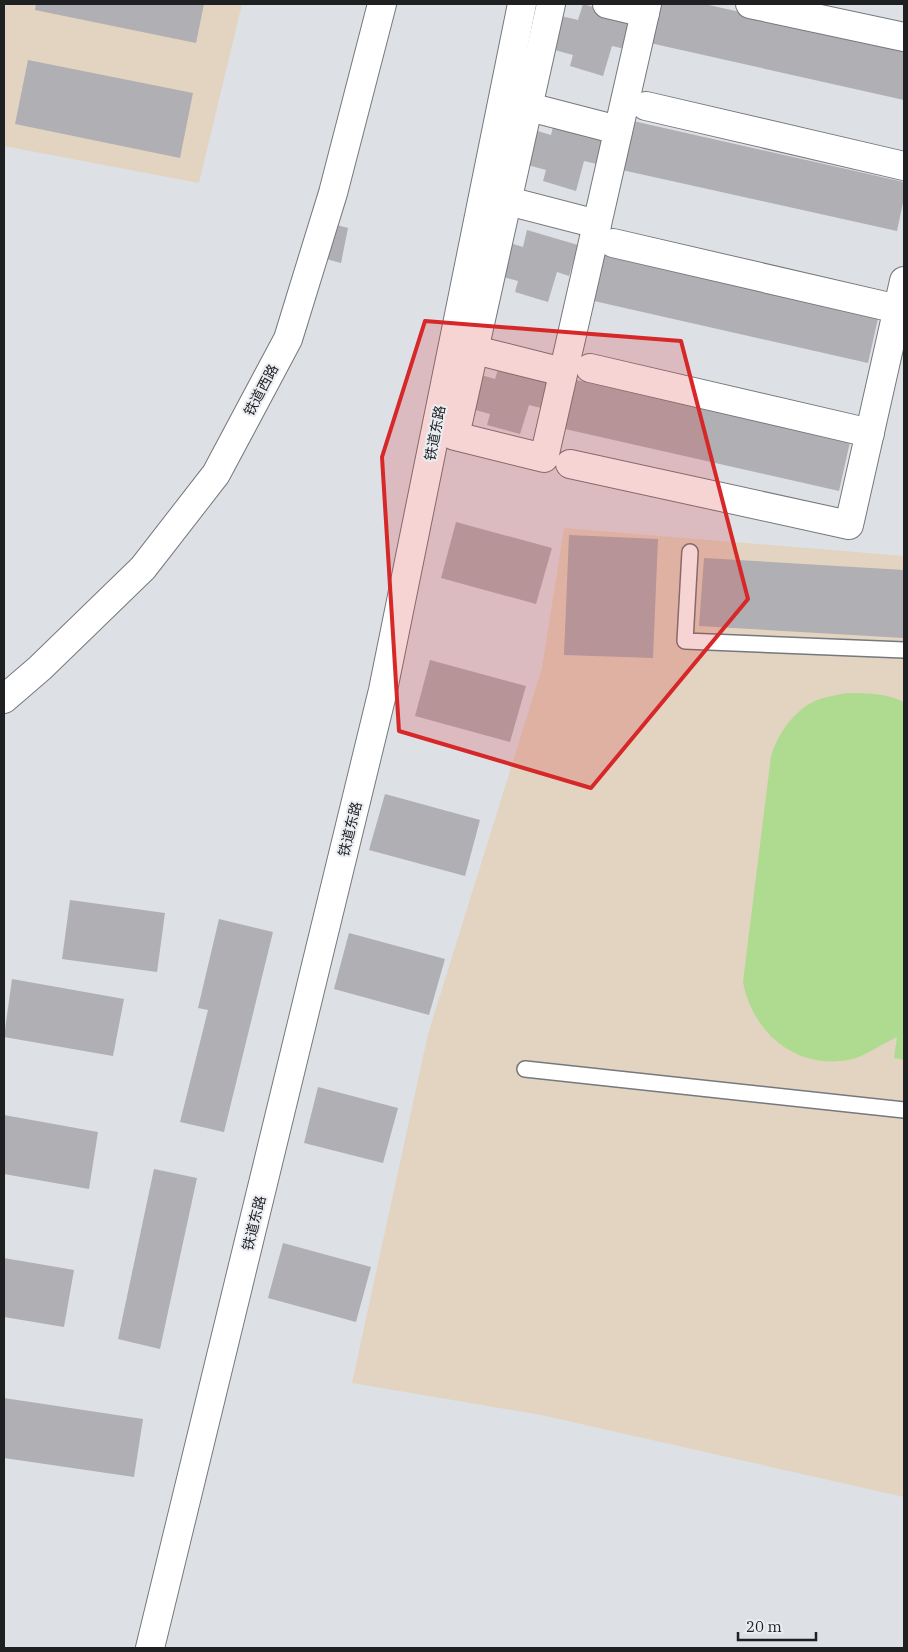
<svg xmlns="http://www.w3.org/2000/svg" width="908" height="1652" font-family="'IBM Plex Serif','Noto Sans SC',serif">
	<rect width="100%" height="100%" fill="#dde0e5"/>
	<g fill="#e2d4c1">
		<polygon points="4,4 242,4 199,183 4,146"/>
		<polygon points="564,528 904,556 904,1497 541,1415 352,1383 428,1034 542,668"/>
	</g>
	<path fill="#aedb8f" d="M847 693C868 693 885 693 904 702V1060L894 1058 897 1037C881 1044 865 1057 848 1060 795 1069 753 1033 743 982L771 756C778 733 796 707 820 699 829 696 838 695 847 693Z"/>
	<g fill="#afafb4">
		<polygon points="36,4 204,4 196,43 35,10"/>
		<polygon points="583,4 633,19 625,49 612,46 603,76 570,66 573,55 551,49 561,16 578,20"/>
		<polygon points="659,4 704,4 904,48 904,100 650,43"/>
		<polygon points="28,60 193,93 180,158 15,124"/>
		<polygon points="555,119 606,134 597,164 584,161 576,191 543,181 546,170 524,164 534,130 551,135"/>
		<polygon points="633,121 904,182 904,198 897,231 622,170"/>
		<polygon points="333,224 348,228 341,263 326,259"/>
		<polygon points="527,230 578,245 569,276 557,272 548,302 515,292 518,281 496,275 506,242 523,247"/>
		<polygon points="605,252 879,314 868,363 594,301"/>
		<polygon points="500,363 550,378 541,408 529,405 520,434 487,425 490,414 468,408 478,374 495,379"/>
		<polygon points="576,380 850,442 839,491 565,429"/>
		<polygon points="456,522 552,548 536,604 441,578"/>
		<polygon points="569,535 658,539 653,658 564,655"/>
		<polygon points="704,558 904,570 904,638 699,626"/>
		<polygon points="430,660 526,686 510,742 415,716"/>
		<polygon points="385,794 480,820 465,876 369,850"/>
		<polygon points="70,900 165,913 157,972 62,959"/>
		<polygon points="219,919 273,932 224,1132 180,1122 208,1010 198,1008"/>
		<polygon points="349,933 445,959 429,1015 334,989"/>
		<polygon points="12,979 124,999 113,1056 4,1037"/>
		<polygon points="318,1087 398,1108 383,1163 304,1143"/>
		<polygon points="4,1115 98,1132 89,1189 4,1174"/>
		<polygon points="154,1169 197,1178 160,1349 118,1339"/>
		<polygon points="283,1243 371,1267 356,1322 268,1298"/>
		<polygon points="4,1258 74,1270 64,1327 4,1317"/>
		<polygon points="4,1398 143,1419 134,1477 4,1458"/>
	</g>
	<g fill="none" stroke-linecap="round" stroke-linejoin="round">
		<g stroke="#75787c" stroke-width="18">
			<g id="service">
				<polyline points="690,552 685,641 904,650"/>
				<polyline points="525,1069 904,1110"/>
			</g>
		</g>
		<g stroke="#75787c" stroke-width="30">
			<g id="minor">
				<polyline points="551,4 455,436 544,458 647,4"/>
				<polyline points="607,4 645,13"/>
				<polyline points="750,4 904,37"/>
				<polyline points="646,106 904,166"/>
				<polyline points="529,107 618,130"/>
				<polyline points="489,196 597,224"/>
				<polyline points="613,243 898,309"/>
				<polyline points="475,350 563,372"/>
				<polyline points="590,368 870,433"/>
				<polyline points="570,464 849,525 904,281"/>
				<polyline points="4,699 40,668 143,568 216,474 288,339 333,193 382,4"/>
				<polyline points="150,1648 383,690 522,4"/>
			</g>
		</g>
		<use href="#service" stroke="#fff" stroke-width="15"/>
		<use href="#minor" stroke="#fff" stroke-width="28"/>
	</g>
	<path fill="#d62828" fill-opacity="0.2" stroke="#d62828" stroke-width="4" stroke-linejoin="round" d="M425 321 681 341 748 599 591 788 399 731 382 457Z"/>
	<g text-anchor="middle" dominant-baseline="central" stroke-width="4" stroke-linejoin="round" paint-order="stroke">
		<g font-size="14" fill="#1f2022" stroke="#eaedf2">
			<text transform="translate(261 390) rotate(-62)">铁道西路</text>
			<text transform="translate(435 433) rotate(-79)">铁道东路</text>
			<text transform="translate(350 829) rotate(-76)">铁道东路</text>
			<text transform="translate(254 1223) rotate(-76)">铁道东路</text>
		</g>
	</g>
	<rect width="908" height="1652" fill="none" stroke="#1f2022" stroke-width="10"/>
	<path d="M738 1632v8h78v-8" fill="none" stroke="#1f2022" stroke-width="2.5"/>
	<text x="746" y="1632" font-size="15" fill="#1f2022" stroke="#eaedf2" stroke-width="4" paint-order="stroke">20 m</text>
</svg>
